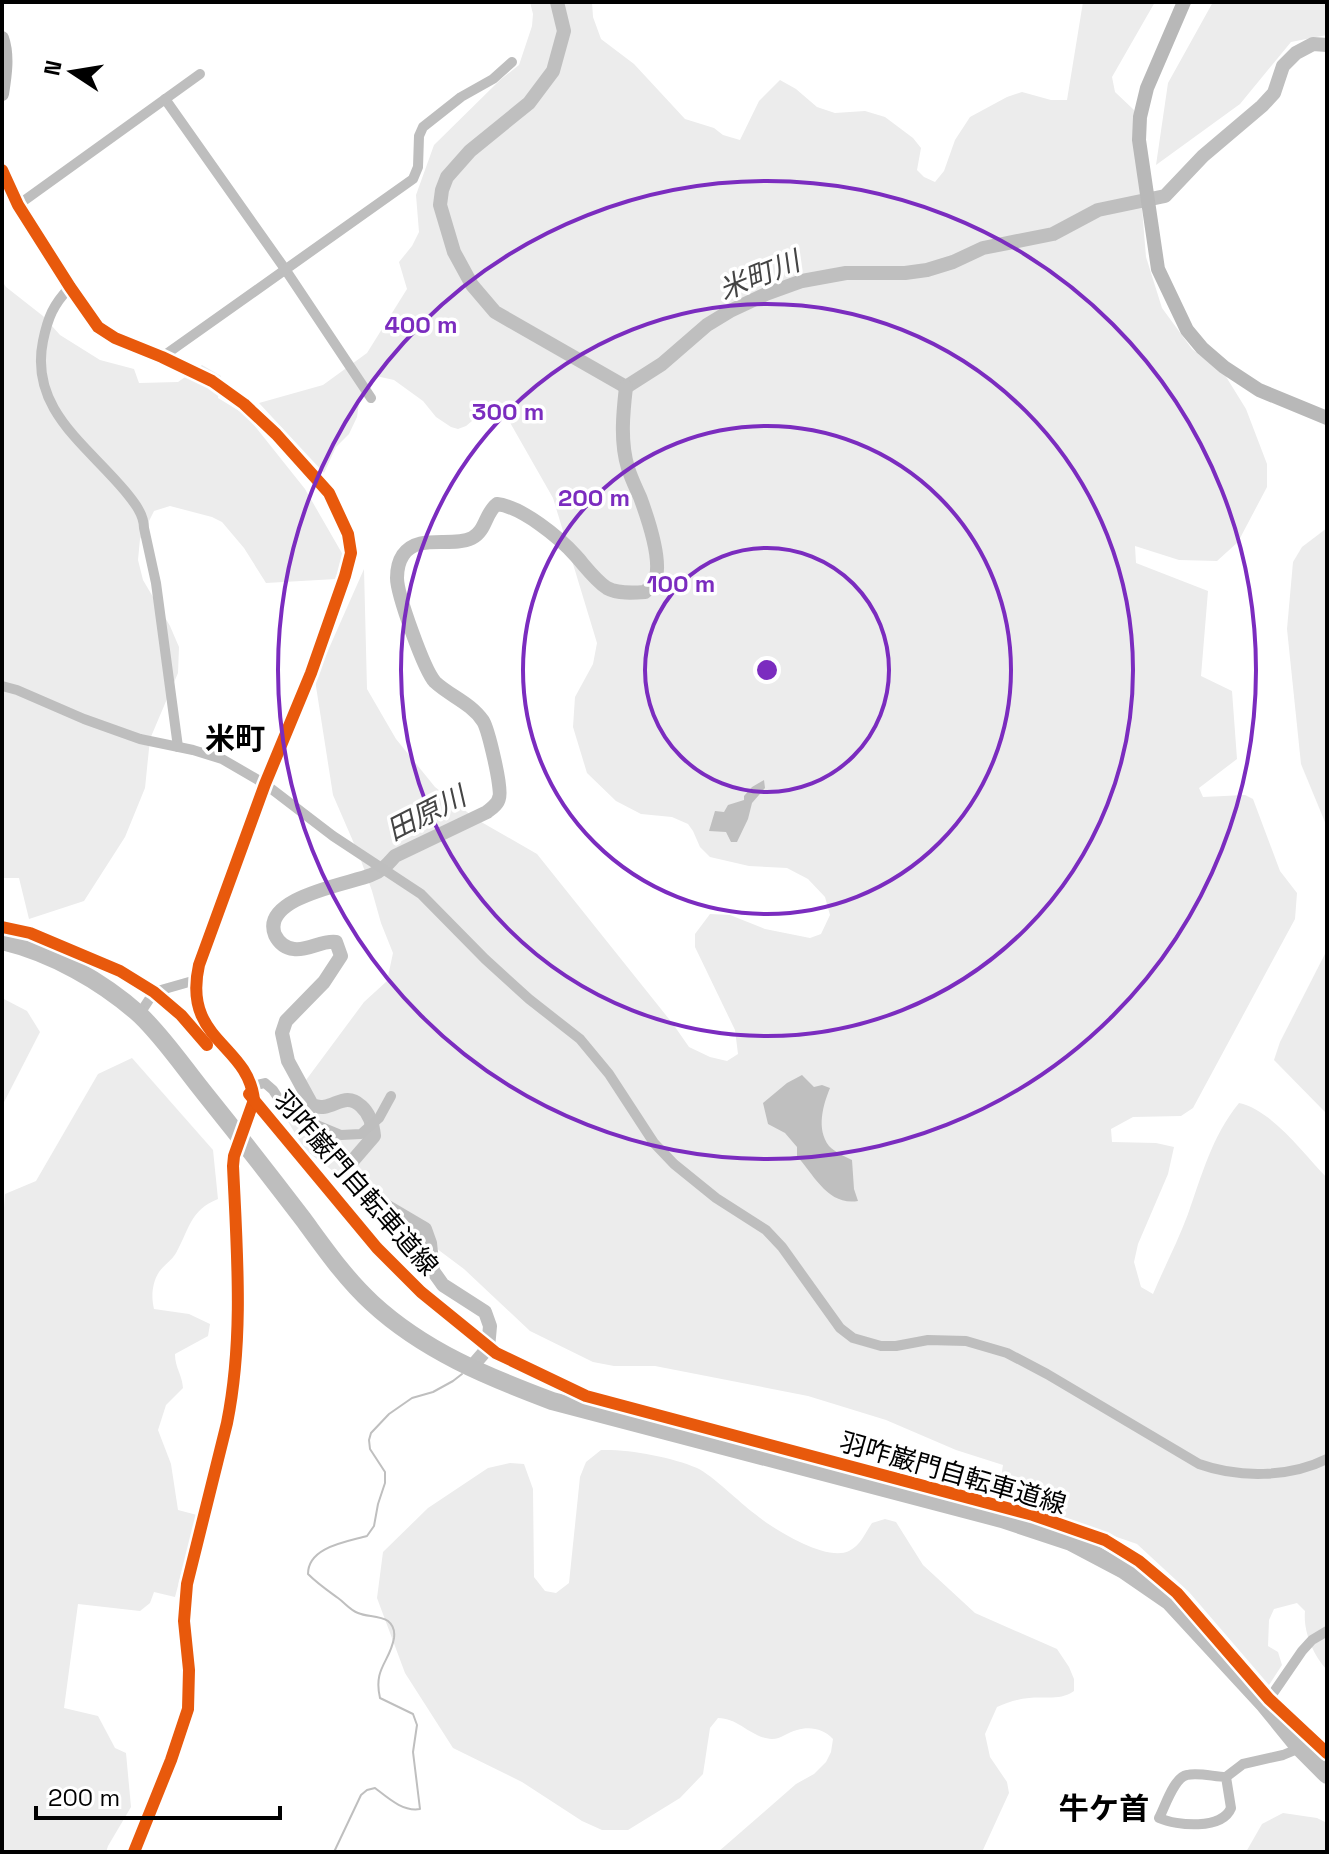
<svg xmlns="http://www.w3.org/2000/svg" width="1329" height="1854" font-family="'Space Grotesk','Noto Sans JP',sans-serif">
	<rect width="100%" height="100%" fill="#fff"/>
	<g fill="#ececec">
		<path d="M530 2H592L593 17 601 39 634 64 685 119 714 128 723 135 740 140 759 101 780 80 796 89 817 107 835 113 865 111 885 117 913 138 921 148 917 170 924 177 935 182 944 171 955 140 970 117 1007 97 1022 92 1051 100H1067L1083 2H1155L1112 77 1115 92 1134 110 1146 257 1162 308 1192 349 1225 375 1246 409 1267 464V487L1238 542 1217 561 1179 560 1135 546 1136 563 1208 591 1201 676 1232 691 1237 759 1199 788 1203 797 1245 795 1253 799 1280 871 1297 893 1295 919 1193 1108 1181 1116 1133 1117 1111 1129 1112 1142 1156 1143 1174 1147 1168 1174 1138 1244 1134 1262 1141 1287 1153 1294C1164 1268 1178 1241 1188 1214 1202 1175 1212 1136 1239 1103 1272 1110 1304 1154 1327 1178V1670C1313 1655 1303 1631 1305 1611L1297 1603 1274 1609 1269 1620 1268 1646 1278 1652 1282 1665 1269 1685 1189 1592 1137 1544 998 1496 1003 1465 956 1450 886 1420 808 1396 655 1366H614L593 1362 530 1331 464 1269 305 1150 287 1120 289 1103 364 1002 387 981 393 953 381 923 372 891 359 855 333 795 315 680 364 569 367 689 396 739 435 787 476 819 537 854 673 1024 689 1047 710 1057 727 1061 738 1054 735 1030 695 947V934L710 914 730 915 765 929 810 938 821 934 830 915 825 897 808 879 787 868 749 866 710 857 700 847 693 831 688 824 672 817 641 814 616 801 587 773 573 727 575 697 593 664 597 643 553 498 508 419 493 413 478 416 466 426 458 429 451 427 436 417 423 401 394 380 376 376 360 396 357 417 349 434 336 447 324 473 259 403 323 385 367 353 407 289 399 262 412 246 419 232 416 195 434 145 500 80 519 65 532 26 533 14Z"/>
		<polygon points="1213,2 1327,2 1327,35 1291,42 1240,104 1156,165 1168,83"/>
		<polygon points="2,281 6,287 43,316 60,335 100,360 134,369 139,383 178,382 202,365 221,376 218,398 246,415 305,489 343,555 336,579 266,583 244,548 222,522 212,517 170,506 154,511 140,539 138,560 143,580 170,626 179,647 178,673 150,739 145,788 125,837 84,901 29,919 19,878 2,878"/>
		<polygon points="1327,528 1327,827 1301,764 1287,629 1293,562 1302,547"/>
		<polygon points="1327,950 1327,1114 1274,1060 1280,1042"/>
		<polygon points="2,998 27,1011 40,1032 2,1106"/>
		<path d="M132 1058 213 1150 218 1199C190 1210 189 1230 176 1253 172 1260 164 1265 159 1272 152 1283 151 1297 154 1309L189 1314 210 1324 208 1336 175 1354C175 1368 182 1374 183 1388L166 1405 158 1430 171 1464 178 1510 197 1515 175 1597 154 1592 150 1603 140 1611 78 1604 64 1708 98 1716 115 1748 126 1753 131 1807 108 1846 106 1852H2V1236L5 1194 36 1181 98 1074Z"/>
		<path d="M601 1450C628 1449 672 1457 697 1468 712 1475 740 1503 755 1514 773 1529 826 1562 849 1551 861 1545 865 1533 872 1523L885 1519 896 1522 923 1565 975 1613 1057 1649 1069 1667 1074 1679V1691C1060 1701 1046 1696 1029 1698 1018 1699 1008 1702 997 1707L985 1734 990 1757 1007 1782 1009 1793 982 1852H718L796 1784 814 1774 826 1762 831 1752 833 1739C824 1729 810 1726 797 1730 788 1732 781 1739 772 1739 751 1738 739 1718 718 1718L710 1728 703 1774 680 1798 628 1830H602L582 1821 522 1782 453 1748 405 1673 377 1598 383 1552 428 1508 488 1468 510 1463 524 1464 533 1489 534 1577 545 1591 556 1593 569 1583 580 1477 586 1462Z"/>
		<polygon points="1283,1813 1317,1818 1327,1823 1327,1852 1246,1852 1262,1824"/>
	</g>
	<g fill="#bfbfbf">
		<polygon points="764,780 765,788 752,803 748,819 737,842 731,842 726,832 709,831 715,811 724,812 728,805 744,800 744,796 752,787"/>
		<path d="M802 1075 814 1087 822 1085 830 1088C823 1105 816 1129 829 1146 835 1152 844 1156 852 1160L854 1189 858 1201C828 1206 814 1175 797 1156V1147L785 1133 768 1124 763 1103 787 1083Z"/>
	</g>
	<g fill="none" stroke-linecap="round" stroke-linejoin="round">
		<path stroke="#bfbfbf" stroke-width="2" d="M334 1852 361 1795 367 1790 375 1788C388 1798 403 1812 420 1809L413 1752 417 1725 413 1714 380 1698C373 1668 390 1662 394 1638 395 1631 393 1625 388 1621 379 1615 367 1617 358 1613 350 1610 345 1603 338 1598 327 1590 318 1584 308 1574 308 1547 346 1542 367 1536L374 1526 378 1504 385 1483V1472L370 1449 369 1440 371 1433 389 1414 412 1398 433 1392 453 1381 462 1374"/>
		<g stroke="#bfbfbf" stroke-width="14">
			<polyline points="557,2 564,31 553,71 529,103 470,151 447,177 442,190 440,205 454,252 472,285 495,312 626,387"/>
			<polyline points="626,387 662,364 707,325 730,311 766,294 802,281 846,273 905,273 927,270 953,262 983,248 1053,234 1098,210 1165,196 1203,156 1262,106 1274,93 1283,66 1296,53 1313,44 1327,45"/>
			<path d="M475 1363 488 1348 490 1326 485 1312 443 1285 433 1271 430 1243 425 1229 357 1189 348 1177 349 1165 374 1136C373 1126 370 1114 361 1106 343 1089 332 1114 312 1105L288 1061 282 1033 286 1021 324 982 341 956 336 942C322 940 308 951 294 949 285 948 279 943 275 935 260 897 349 884 371 875 382 871 388 864 395 856L487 812C492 808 498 804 499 798 503 790 488 729 483 721 471 703 450 696 435 682 424 670 397 594 397 578 397 571 399 561 403 555 418 533 451 548 472 538 486 531 485 513 497 504 522 507 559 537 576 556 585 566 595 580 607 588 618 594 633 593 645 592 649 588 654 584 656 577 661 557 647 516 640 497 636 488 631 478 628 468 620 442 623 413 626 387"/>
		</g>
		<g stroke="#bebebe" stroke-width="10">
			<polyline points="165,99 285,269 371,398"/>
			<polyline points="18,205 200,74"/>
			<path d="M70 287C53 305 48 317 43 341 29 409 87 445 125 491 134 502 144 514 144 528L156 583 178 747"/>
			<polyline points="162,357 413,179 418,167 419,136 423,127 461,97 493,79 512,62"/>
			<path d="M2 686 17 690 84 719 140 739 193 750 222 759 265 784 333 836 421 894 485 959 529 999 580 1039 609 1074 654 1143 674 1164 716 1198 766 1230 782 1247 840 1328 853 1338 881 1346H896L928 1340 966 1341 1007 1353 1047 1374 1199 1464C1238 1478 1289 1478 1327 1459"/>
			<polyline points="139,1015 154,992 196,980"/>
			<polyline points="252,1086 265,1083 273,1090 288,1113 341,1135 361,1134 379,1118 391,1096"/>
			<polyline points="1265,1705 1302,1651 1312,1640 1327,1631"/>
			<path d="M1226 1777 1231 1808C1222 1830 1177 1826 1159 1818 1165 1807 1174 1777 1187 1775 1198 1772 1215 1777 1226 1777L1243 1764 1283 1755 1300 1748"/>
		</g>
		<g stroke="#b8b8b8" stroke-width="14">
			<polyline points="1184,2 1147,88 1140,117 1139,140 1158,269 1187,330 1202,348 1224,367 1259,390 1327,418"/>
			<path d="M2 38C8 55 5 75 2 94"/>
			<path d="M2 170 18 205 70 287 98 327 115 338 162 357 212 381 244 404 276 434 329 493 348 534 351 553 345 576 311 673 265 784 199 965C182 1041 248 1043 254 1100L234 1156 233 1166C237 1252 244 1339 227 1423L187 1584 184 1621 189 1670 188 1709 171 1760 134 1852"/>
		</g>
		<path stroke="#bebebe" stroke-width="18" d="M2 941C52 953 102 981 140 1015 165 1039 184 1068 206 1095 239 1136 271 1177 303 1219 325 1249 345 1278 372 1303 424 1351 488 1377 552 1401L1002 1519 1071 1542 1124 1570 1169 1601 1265 1705 1300 1748 1327 1775"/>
		<g stroke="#fff" stroke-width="17">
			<g id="cycleway">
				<path d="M2 170 18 205 70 287 98 327 115 338 162 357 212 381 244 404 276 434 329 493 348 534 351 553 345 576 311 673 265 784 199 965C182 1041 248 1043 254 1100L234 1156 233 1166C237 1252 244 1339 227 1423L187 1584 184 1621 189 1670 188 1709 171 1760 134 1852"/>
				<polyline points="2,927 30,933 120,971 154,992 181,1015 207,1045"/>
				<polyline points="249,1094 377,1248 421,1292 496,1353 586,1396 1033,1515 1105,1540 1139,1561 1177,1593 1269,1699 1327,1753"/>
			</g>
		</g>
		<use href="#cycleway" stroke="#e8590c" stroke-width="12"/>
	</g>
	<g fill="none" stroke="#7b2cbf" stroke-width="4">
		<circle cx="767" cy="670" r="122"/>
		<circle cx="767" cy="670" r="244"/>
		<circle cx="767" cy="670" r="366"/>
		<circle cx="767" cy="670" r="489"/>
	</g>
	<g text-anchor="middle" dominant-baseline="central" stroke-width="7" stroke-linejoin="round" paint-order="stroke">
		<g font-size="26" fill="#000" stroke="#fff">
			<text transform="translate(356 1183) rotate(49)">羽咋巌門自転車道線</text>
			<text transform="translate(953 1473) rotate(16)">羽咋巌門自転車道線</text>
		</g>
		<g font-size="28" font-style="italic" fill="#444" stroke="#fff">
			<text transform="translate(759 275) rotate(-22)">米町川</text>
			<text transform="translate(426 813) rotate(-27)">田原川</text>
		</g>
		<g font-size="30" font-weight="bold" fill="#000" stroke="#fff">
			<text x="235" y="738">米町</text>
			<text x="1104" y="1808">牛ケ首</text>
		</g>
	</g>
	<circle cx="767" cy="670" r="12" fill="#7b2cbf" stroke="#fff" stroke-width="4"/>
	<g font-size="24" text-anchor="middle" font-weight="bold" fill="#7b2cbf" stroke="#fff" stroke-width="7" stroke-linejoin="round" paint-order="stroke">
		<text x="421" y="333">400 m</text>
		<text x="508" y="420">300 m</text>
		<text x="594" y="506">200 m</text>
		<text x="681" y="592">100 m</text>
	</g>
	<rect width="1329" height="1854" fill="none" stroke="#000000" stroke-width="8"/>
	<g transform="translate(72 72) rotate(282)" stroke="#ffffff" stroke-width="6" paint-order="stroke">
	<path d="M0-6L14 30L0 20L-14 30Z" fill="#000000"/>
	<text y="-12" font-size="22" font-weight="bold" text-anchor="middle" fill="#000000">N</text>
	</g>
	<path d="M36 1806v12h244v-12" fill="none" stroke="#000000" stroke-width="4"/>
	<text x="48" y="1806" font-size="24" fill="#000000" stroke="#ffffff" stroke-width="6" paint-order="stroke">200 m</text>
</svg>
